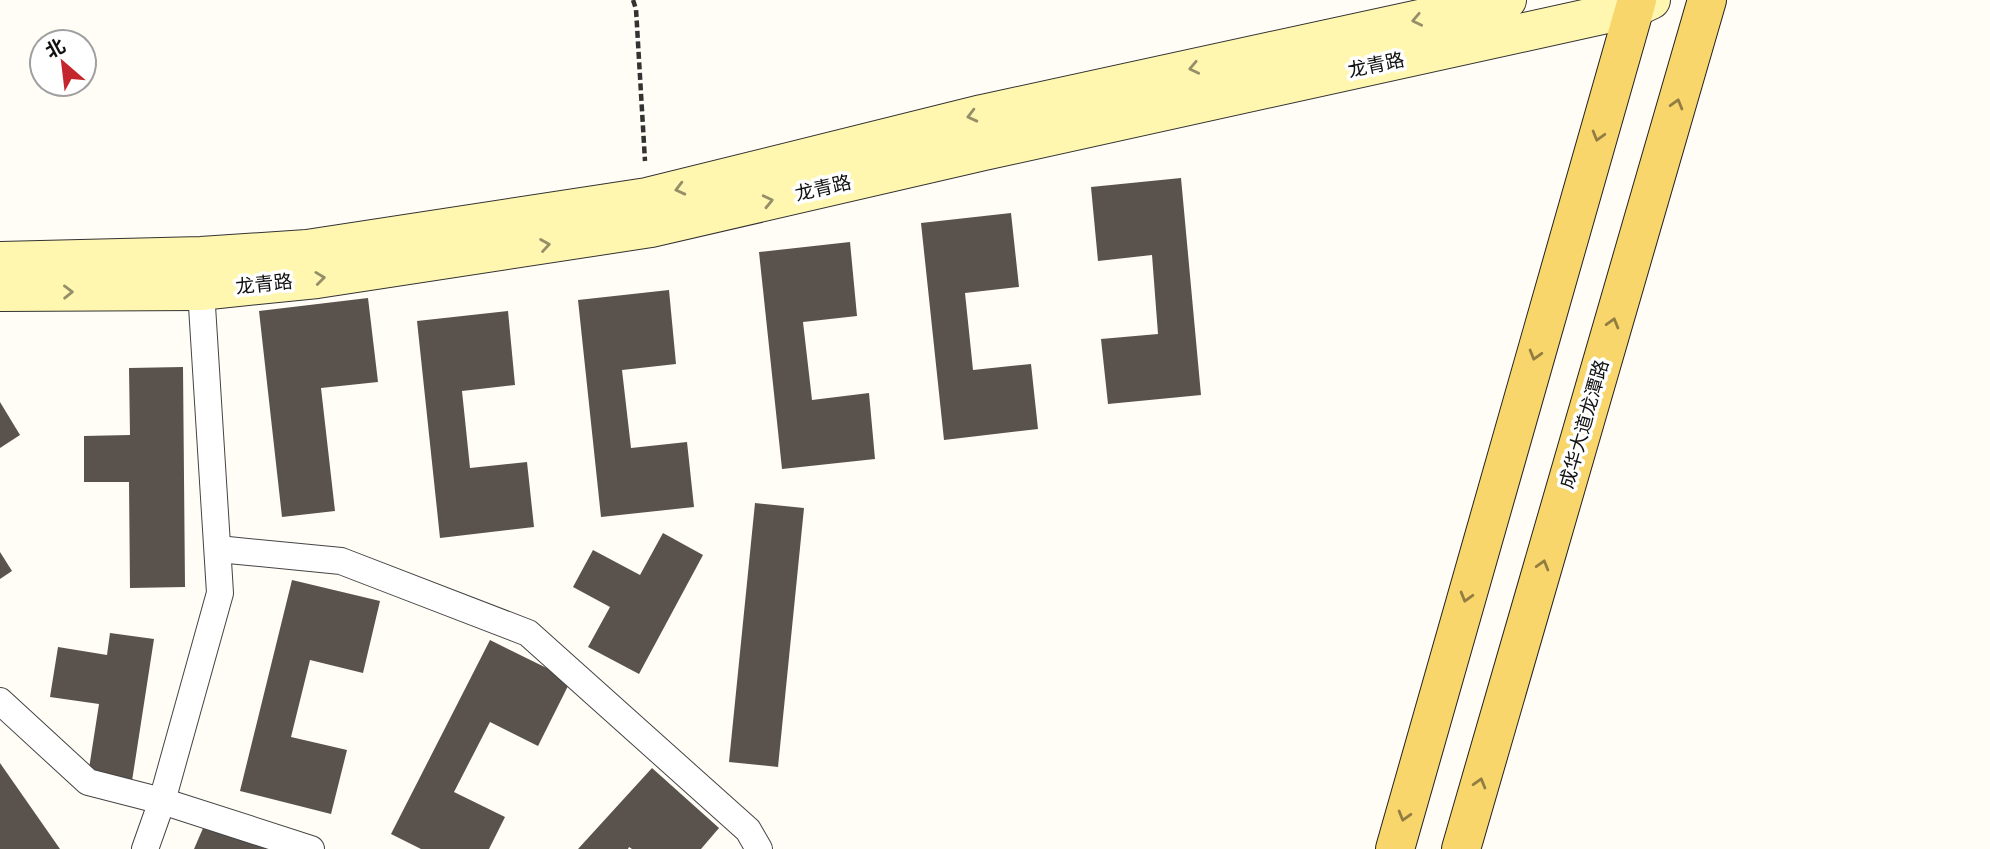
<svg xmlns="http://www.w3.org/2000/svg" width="1990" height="849" font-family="Bitter,'Noto Sans SC',serif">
	<rect width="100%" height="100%" fill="#fffdf5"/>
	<g fill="#5a524d">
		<polygon points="1181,178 1201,395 1108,404 1101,339 1158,334 1152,255 1098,261 1091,187"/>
		<polygon points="1011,213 1019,287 965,293 973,370 1031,364 1038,429 944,440 921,223"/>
		<polygon points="850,242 857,316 803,322 812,400 869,393 875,459 782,469 759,252"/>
		<polygon points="669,290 676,364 622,370 631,448 687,442 694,507 601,517 578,300"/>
		<polygon points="368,298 378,382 321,388 335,511 282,517 259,311"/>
		<polygon points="508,311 515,385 462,391 470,468 527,462 534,527 440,538 417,321"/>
		<polygon points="183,367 185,587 130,588 129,482 84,482 84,436 130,435 129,368"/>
		<polygon points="0,402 20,435 0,448"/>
		<polygon points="755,503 804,508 778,767 729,762"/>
		<polygon points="663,533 703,555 639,674 588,647 610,607 573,587 593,550 640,575"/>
		<polygon points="0,552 12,571 0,579"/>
		<polygon points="292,580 380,601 363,673 310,660 291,737 347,750 331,814 240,791"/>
		<polygon points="110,633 154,639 132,781 88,775 99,704 50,697 58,647 107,655"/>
		<polygon points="490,640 571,680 538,746 490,722 454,792 505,817 489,849 421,849 391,834"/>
		<polygon points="0,763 60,849 0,849"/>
		<polygon points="652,768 719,828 701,849 632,849 629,847 628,849 578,849"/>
		<polygon points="207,819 280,849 194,849"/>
	</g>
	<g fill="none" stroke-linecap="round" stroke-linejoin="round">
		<g stroke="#444" stroke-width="28">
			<g id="street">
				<polyline points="218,549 341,561 528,633 748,830 759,849"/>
				<polyline points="0,701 88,782 162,801 311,849"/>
				<polyline points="145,849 162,801 220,593 200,274"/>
			</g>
		</g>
		<g stroke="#333" stroke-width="40">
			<g id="secondary">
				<polyline points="0,261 201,256 307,249 647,197 982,114 1507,0"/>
				<polyline points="0,292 200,291 317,279 651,228 984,151 1634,8 1651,0"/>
			</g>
		</g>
		<g stroke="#222" stroke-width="40">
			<g id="primary">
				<polyline points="1395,849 1637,0"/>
				<polyline points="1461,849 1707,0"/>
			</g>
		</g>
		<polyline stroke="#333" stroke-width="4.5" stroke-dasharray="7 3.5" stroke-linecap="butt" points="633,0 636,9 645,161"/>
		<use href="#street" stroke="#fff" stroke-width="26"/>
		<use href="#secondary" stroke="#fff6b0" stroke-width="38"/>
		<use href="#primary" stroke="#f9d66b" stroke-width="38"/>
	</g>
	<defs><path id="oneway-chevron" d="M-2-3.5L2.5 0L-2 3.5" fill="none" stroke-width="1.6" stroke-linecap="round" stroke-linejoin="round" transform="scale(1.75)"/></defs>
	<g stroke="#948f68">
		<use href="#oneway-chevron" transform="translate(1417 20) rotate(168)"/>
		<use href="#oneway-chevron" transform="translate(1194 68) rotate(168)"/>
		<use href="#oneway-chevron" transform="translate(972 116) rotate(166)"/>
		<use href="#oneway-chevron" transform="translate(680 189) rotate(166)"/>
		<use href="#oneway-chevron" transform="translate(768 201) rotate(-13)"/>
		<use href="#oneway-chevron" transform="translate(545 245) rotate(-9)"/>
		<use href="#oneway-chevron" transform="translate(320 278) rotate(-7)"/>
		<use href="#oneway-chevron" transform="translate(68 292) rotate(-1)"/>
	</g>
	<g stroke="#917d42">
		<use href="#oneway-chevron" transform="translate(1677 104) rotate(-74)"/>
		<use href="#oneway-chevron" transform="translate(1598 136) rotate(106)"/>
		<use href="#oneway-chevron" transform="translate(1613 323) rotate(-74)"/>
		<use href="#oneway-chevron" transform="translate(1535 355) rotate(106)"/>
		<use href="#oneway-chevron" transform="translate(1543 565) rotate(-74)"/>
		<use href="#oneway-chevron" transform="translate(1466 597) rotate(106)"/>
		<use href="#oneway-chevron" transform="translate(1480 783) rotate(-74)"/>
		<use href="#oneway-chevron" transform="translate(1404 816) rotate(106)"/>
	</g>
	<g text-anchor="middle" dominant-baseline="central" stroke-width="7" stroke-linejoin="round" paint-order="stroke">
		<g font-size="19" fill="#111" stroke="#fff">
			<text transform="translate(1376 65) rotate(-12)">龙青路</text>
			<text transform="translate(823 188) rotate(-13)">龙青路</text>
			<text transform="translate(264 284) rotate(-6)">龙青路</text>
			<text transform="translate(1584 424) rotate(-74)">成华大道龙潭路</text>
		</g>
	</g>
	<g transform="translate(63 63) rotate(332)"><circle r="33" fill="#ffffff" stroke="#a0a0a0" stroke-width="2"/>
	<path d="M0-5L12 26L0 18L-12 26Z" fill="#c4262e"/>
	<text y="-10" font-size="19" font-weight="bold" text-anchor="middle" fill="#111111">北</text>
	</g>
</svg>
